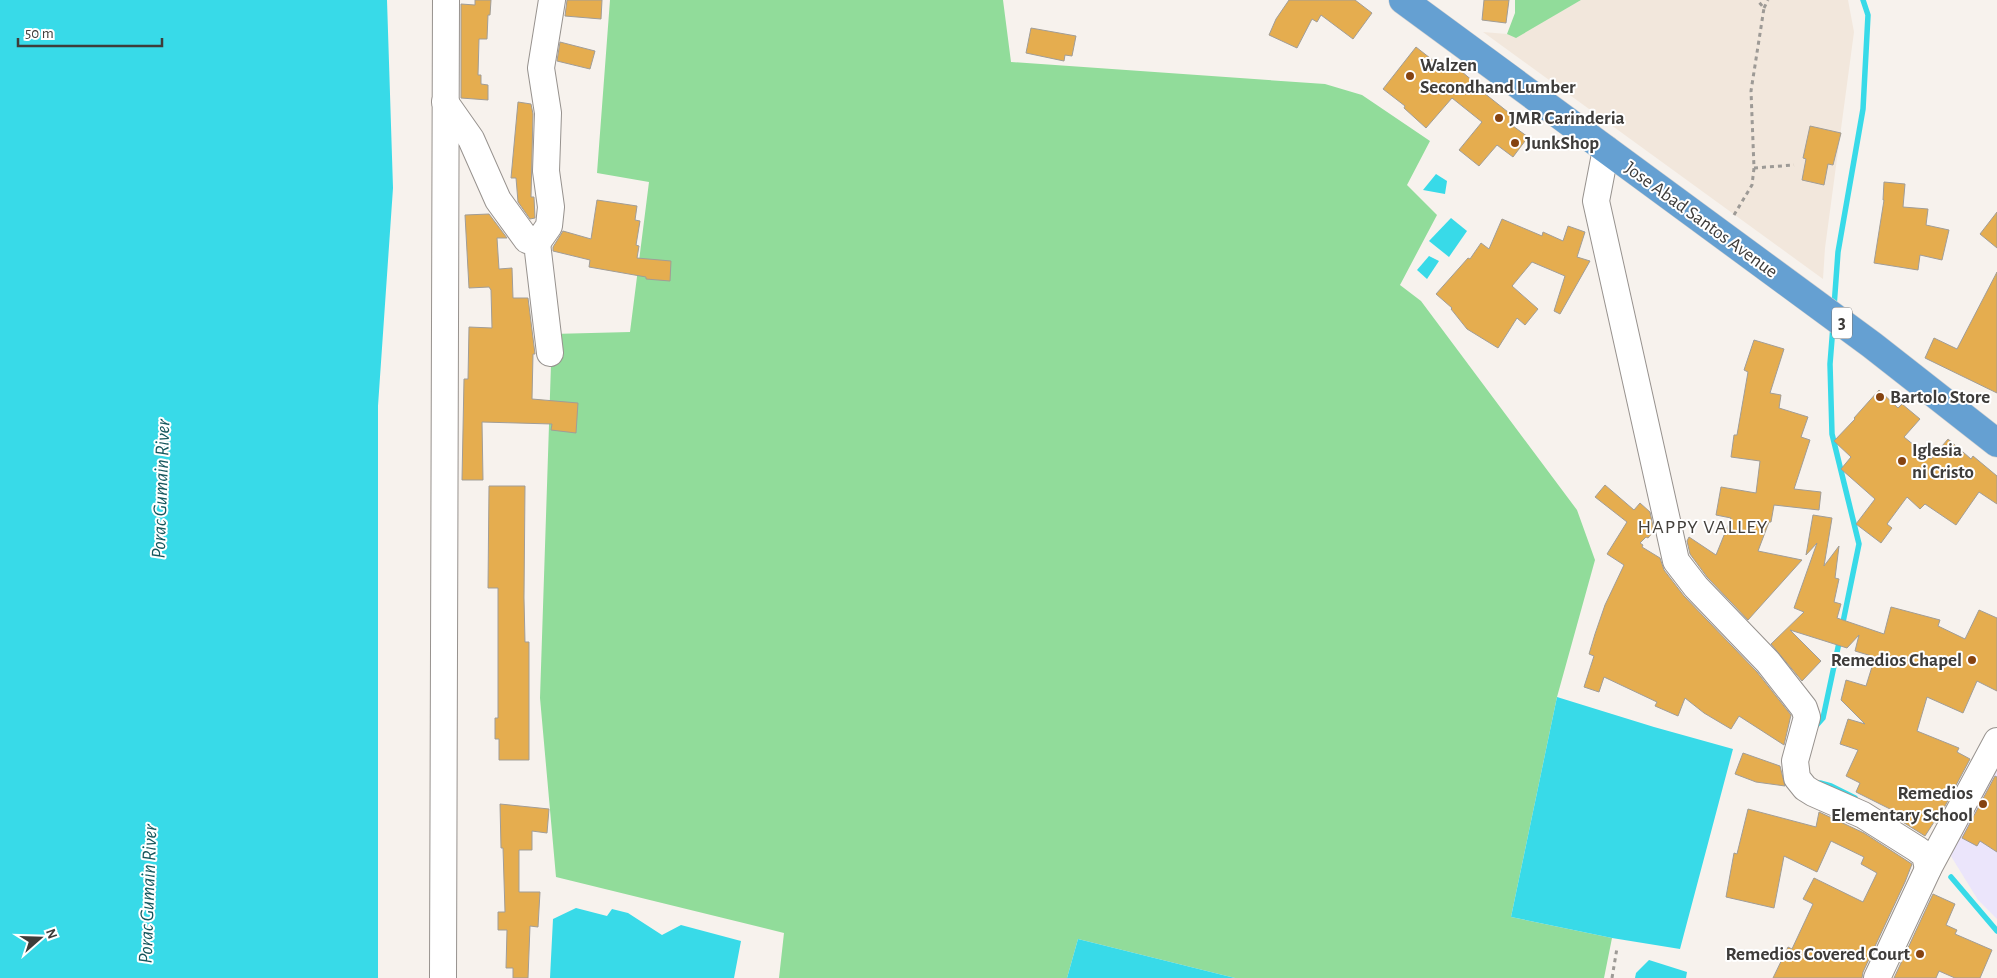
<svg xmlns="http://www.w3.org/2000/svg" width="1997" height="978" font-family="'Alegreya Sans',sans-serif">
	<rect width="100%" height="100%" fill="#f7f2ed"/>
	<polygon fill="#f2e7dc" points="1581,0 1848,0 1854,32 1825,248 1823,279 1483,32 1507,34 1516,37"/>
	<polygon fill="#ebe5fb" points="1997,753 1997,919 1978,900 1946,848"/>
	<g fill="#91dc9a">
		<polygon points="610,0 1003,0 1011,62 1325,84 1362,95 1430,141 1407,185 1437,215 1400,285 1421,301 1577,510 1595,560 1557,697 1511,917 1612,938 1604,978 1235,978 1078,939 1067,978 779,978 784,933 556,877 540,698 552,334 630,332 649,182 597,173"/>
		<polygon points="1515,0 1581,0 1516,38 1507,34 1515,13"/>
	</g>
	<g fill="#38dae8">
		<polygon points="0,0 387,0 393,188 378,406 378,978 0,978"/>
		<polygon points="1436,174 1447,181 1445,194 1423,190"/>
		<polygon points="1451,218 1467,231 1449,257 1429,241"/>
		<polygon points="1429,256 1439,261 1427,279 1417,270"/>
		<polygon points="1557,697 1654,727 1733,749 1680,949 1612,938 1511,917"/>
		<polygon points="576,908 607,916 612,909 628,913 662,935 681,925 741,941 734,978 550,978 553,919"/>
		<polygon points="1078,939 1235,978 1067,978"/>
		<polygon points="1649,960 1687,972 1686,978 1635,978 1636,973"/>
	</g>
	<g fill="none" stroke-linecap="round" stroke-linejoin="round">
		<g stroke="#38dae8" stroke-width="5.5">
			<polyline points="1834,307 1838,252 1863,109 1868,15 1863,0"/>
			<polyline points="1833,326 1830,364 1832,434 1859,544 1842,627"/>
			<polyline points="1815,727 1823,718 1840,638"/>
			<polyline points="1820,783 1831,786 1855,798"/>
			<polyline points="1951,877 1997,931"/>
		</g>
	</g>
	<g fill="#e5ad4f" stroke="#a19d97">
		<polygon points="475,0 491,0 490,15 488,15 487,39 479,39 478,75 481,75 481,84 488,85 488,100 461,98 461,4 475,5"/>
		<polygon points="567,0 602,0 601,19 565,16"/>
		<polygon points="1289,0 1355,0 1372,13 1353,39 1321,15 1317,22 1312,19 1297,48 1269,35 1276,19"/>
		<polygon points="1484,0 1509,0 1506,23 1482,20"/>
		<polygon points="1031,28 1076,36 1072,56 1065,55 1064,61 1026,53"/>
		<polygon points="560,42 595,51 590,69 557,61"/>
		<polygon points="1416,47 1449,73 1455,66 1480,87 1479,89 1518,120 1513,126 1528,137 1513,157 1497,145 1479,166 1459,150 1482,122 1452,98 1426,128 1404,108 1405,106 1383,89"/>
		<polygon points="518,102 531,104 533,114 531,197 534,197 535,218 530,219 518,202 516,178 511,178"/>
		<polygon points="1810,126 1841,133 1833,165 1828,164 1824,185 1802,180 1806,159 1803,158"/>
		<polygon points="1884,182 1905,184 1903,207 1928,209 1926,225 1949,230 1942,260 1920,255 1918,270 1874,263 1884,200 1883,200"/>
		<polygon points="597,200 637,206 635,220 640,221 636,245 639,246 637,258 671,261 670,281 646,279 646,277 589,267 590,260 553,251 553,247 563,231 591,239"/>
		<polygon points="1997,212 1997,248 1980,234"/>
		<polygon points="489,214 507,238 497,238 499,269 512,268 513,298 528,298 535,354 533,354 532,399 578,403 576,433 551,430 552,424 482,422 483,480 462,480 464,379 468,379 469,327 492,328 491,290 489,287 469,288 465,215"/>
		<polygon points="1502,219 1542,236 1543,232 1563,241 1568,226 1585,232 1577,257 1590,261 1560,314 1554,311 1565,276 1532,262 1512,286 1538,309 1525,325 1517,318 1498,348 1467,329 1451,309 1452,308 1436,294 1468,258 1470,259 1481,243 1489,249"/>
		<polygon points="1997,272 1997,393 1925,358 1934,338 1957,349"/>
		<polygon points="1754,340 1784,349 1770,393 1781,395 1779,408 1808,417 1801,437 1810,440 1794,489 1821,492 1819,510 1774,505 1771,522 1769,522 1758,551 1802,560 1748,620 1707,577 1690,554 1687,541 1689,537 1716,555 1731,518 1716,515 1721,487 1756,493 1760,461 1731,457 1734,435 1737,435 1748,372 1744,370"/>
		<polygon points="1879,390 1898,408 1902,404 1920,419 1904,437 1931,459 1948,439 1971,459 1973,456 1997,476 1997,504 1979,492 1956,525 1925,504 1920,509 1907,497 1887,524 1892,528 1881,543 1856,524 1875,499 1841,469 1851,457 1834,441 1855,419 1854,418"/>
		<polygon points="1605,485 1634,510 1640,503 1650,512 1654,531 1648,538 1646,537 1640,543 1643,545 1642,547 1660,558 1664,570 1684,596 1757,672 1791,715 1784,745 1739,716 1731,729 1704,713 1685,698 1678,716 1655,706 1657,702 1604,677 1599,692 1584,687 1594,656 1589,654 1595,634 1605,605 1624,565 1607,554 1627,522 1595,497"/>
		<polygon points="489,486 525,486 524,598 525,642 529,642 529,760 499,760 499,739 495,739 495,718 498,718 498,588 488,588"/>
		<polygon points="1813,515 1832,518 1824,566 1839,546 1835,578 1839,579 1834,602 1841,604 1837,618 1884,634 1891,607 1940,620 1938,626 1965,639 1979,610 1997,618 1997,691 1977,681 1963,713 1927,697 1917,731 1959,748 1957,752 1970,759 1936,823 1934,822 1925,836 1890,814 1892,810 1856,792 1860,783 1846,776 1858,750 1840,744 1848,719 1865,724 1841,700 1846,680 1866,686 1875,657 1855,651 1859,635 1847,648 1790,630 1821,661 1802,681 1771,644 1804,612 1794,608 1817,543 1806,555"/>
		<polygon points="1743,753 1780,766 1785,786 1756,782 1735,774"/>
		<polygon points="1995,776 1997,777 1997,852 1980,841 1977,846 1962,838"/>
		<polygon points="500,804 549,809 547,833 532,831 532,850 519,850 519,892 540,892 538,927 530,926 528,978 513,978 513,968 506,968 507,930 498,930 498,912 505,912 503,848 501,848"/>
		<polygon points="1748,809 1816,827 1819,812 1864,833 1912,864 1905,882 1863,972 1862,978 1773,978 1788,947 1792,949 1813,904 1803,899 1814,878 1863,902 1877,873 1861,864 1864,857 1831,841 1817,872 1784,856 1774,908 1726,897 1734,853 1737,854"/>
		<polygon points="1933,894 1955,904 1946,925 1957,930 1955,934 1992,950 1980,978 1955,978 1939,971 1936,978 1894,978"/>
	</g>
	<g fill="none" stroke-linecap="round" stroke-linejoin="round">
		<g stroke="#97928e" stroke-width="28">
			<g id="minor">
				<polyline points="445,102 471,139 498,200 527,240 537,243 550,353"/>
				<polyline points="1606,149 1596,201 1676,561 1696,587 1768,662 1804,708 1807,717 1795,761 1797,778 1805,788 1813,793 1863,815 1917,849 1925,855 1928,869"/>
				<polyline points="537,243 549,226 551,207 546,171 548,113 541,68 552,0"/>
				<polyline points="443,978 446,0"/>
				<polyline points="1877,978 1929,867 1997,741"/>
			</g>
		</g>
		<g stroke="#d1d0d0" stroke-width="29">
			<polyline id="highway" points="1403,0 1872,345 1997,443"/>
		</g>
		<g stroke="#9d9a96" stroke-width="3" stroke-dasharray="4 4" stroke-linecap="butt">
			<polyline points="1764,8 1768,0"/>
			<polyline points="1754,168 1794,165"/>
			<polyline points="1734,215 1752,185 1754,168 1751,91 1764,8 1757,0"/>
			<polyline points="1612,978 1617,948"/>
		</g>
		<use href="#minor" stroke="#fff" stroke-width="26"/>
		<use href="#highway" stroke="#65a0d2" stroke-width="28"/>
	</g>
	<g fill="#854311" stroke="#fff" stroke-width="2">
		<circle cx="1410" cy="76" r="5"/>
		<circle cx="1499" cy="118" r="5"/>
		<circle cx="1515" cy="143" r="5"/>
		<circle cx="1880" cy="397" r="5"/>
		<circle cx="1902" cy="461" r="5"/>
		<circle cx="1972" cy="660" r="5"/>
		<circle cx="1983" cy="804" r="5"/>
		<circle cx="1920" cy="954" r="5"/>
	</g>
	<g text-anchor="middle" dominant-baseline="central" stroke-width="4" stroke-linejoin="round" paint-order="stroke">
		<rect fill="#fff" stroke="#787675" stroke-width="1" x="1832" y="307.5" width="20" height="31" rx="4"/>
		<g font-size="18" font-weight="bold" fill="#3e3c3a">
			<text x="1842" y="323">3</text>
		</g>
		<g font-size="19" font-weight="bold" fill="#3e3c3a" stroke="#fff" text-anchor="start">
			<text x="1420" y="65">Walzen<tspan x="1420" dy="22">Secondhand Lumber</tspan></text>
			<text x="1509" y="118">JMR Carinderia</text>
			<text x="1525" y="143">JunkShop</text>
			<text x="1890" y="397">Bartolo Store</text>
			<text x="1912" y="450">Iglesia<tspan x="1912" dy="22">ni Cristo</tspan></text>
			<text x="1962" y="660" text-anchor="end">Remedios Chapel</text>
			<text x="1973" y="793" text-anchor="end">Remedios<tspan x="1973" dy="22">Elementary School</tspan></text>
			<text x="1910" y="954" text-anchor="end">Remedios Covered Court</text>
		</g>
		<g font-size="19" fill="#3e3c3a" stroke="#fff">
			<text transform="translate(1701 220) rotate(36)">Jose Abad Santos Avenue</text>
		</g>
		<g font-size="20" font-style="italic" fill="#16575d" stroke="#fff">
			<text transform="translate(161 489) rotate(-88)">Porac Gumain River</text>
			<text transform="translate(148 894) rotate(-88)">Porac Gumain River</text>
		</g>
		<g font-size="20" letter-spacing="1" fill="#423e3a" stroke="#fff">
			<text x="1703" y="527">HAPPY VALLEY</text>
		</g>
	</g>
	<g transform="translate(40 938) rotate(70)" stroke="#ffffff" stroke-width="4" paint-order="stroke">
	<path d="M0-4L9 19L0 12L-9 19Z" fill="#3e3c3a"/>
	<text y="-8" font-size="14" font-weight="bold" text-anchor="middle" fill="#3e3c3a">N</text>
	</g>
	<path d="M18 38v8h144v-8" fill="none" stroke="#3e3c3a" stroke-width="2.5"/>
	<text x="25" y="38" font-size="15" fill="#3e3c3a" stroke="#ffffff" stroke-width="4" paint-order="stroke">50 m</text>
</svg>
